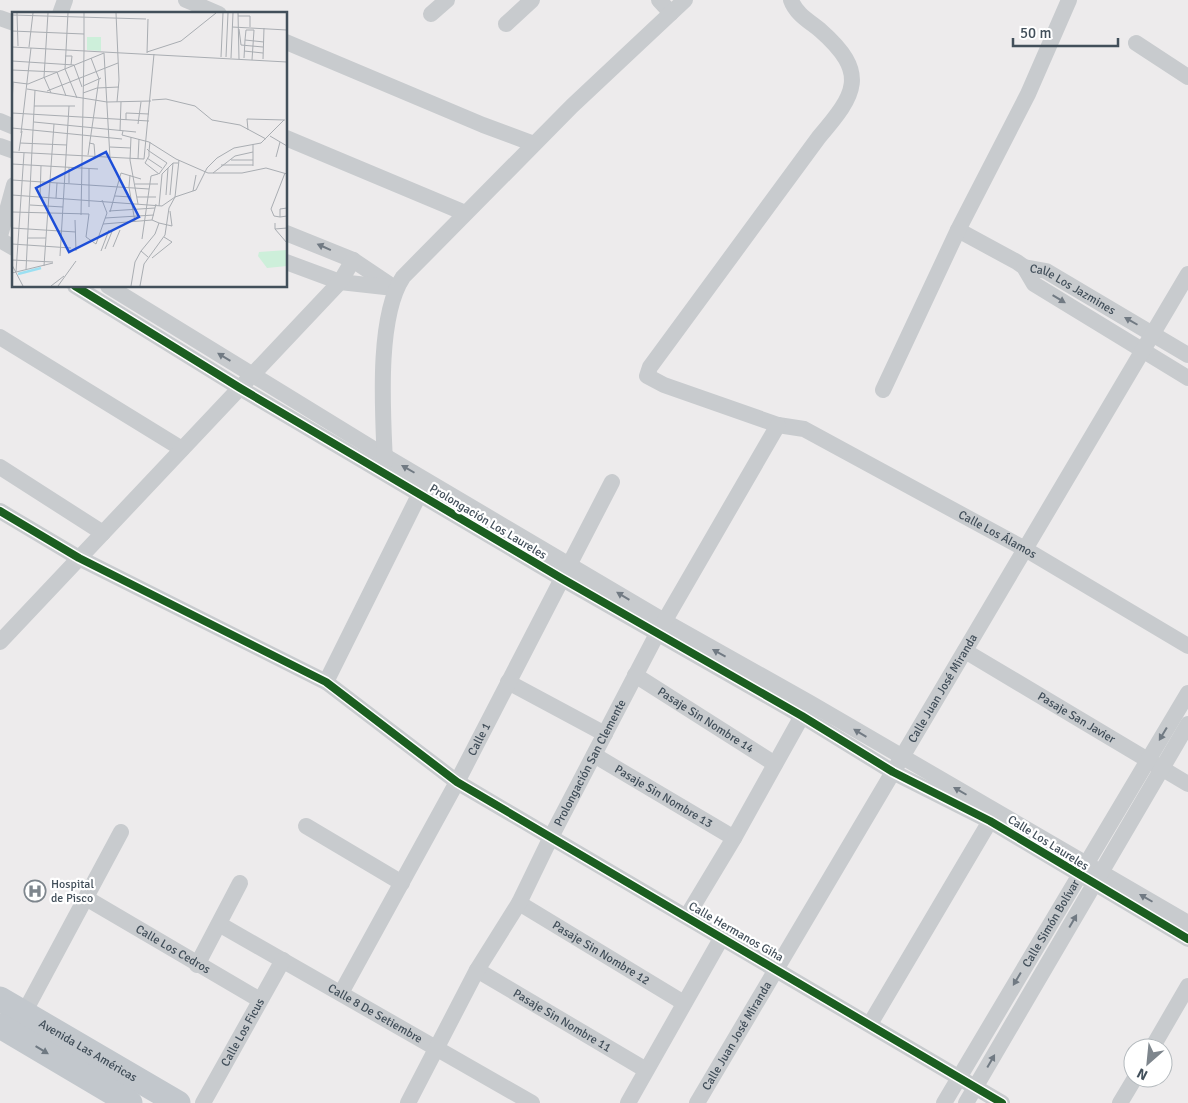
<svg xmlns="http://www.w3.org/2000/svg" width="1188" height="1103" font-family="Signika,sans-serif">
	<rect width="100%" height="100%" fill="#edebec"/>
	<g fill="none" stroke-linecap="round" stroke-linejoin="round">
		<g stroke="#c8cbce" stroke-width="16">
			<polyline points="186,0 219,14"/>
			<polyline points="659,0 671,13"/>
			<path id="s1" d="M791 0C796 14 809 21 820 30 869 73 856 94 819 137L650 367 647 376 664 385 778 425 804 429 1025 549 1188 646"/>
			<polyline points="60,14 65,0"/>
			<polyline points="431,14 447,0"/>
			<polyline points="0,18 14,23"/>
			<polyline points="506,24 532,0"/>
			<polyline points="286,42 483,125 534,144"/>
			<polyline points="1136,43 1188,77"/>
			<polyline points="0,121 14,127"/>
			<polyline points="286,138 465,213"/>
			<polyline points="0,146 14,151"/>
			<polyline points="958,230 1017,262 1024,267 1034,284 1188,378"/>
			<polyline points="286,233 353,260 396,289"/>
			<polyline points="0,236 14,185"/>
			<polyline points="0,240 14,248"/>
			<polyline points="286,262 340,282 394,288"/>
			<path id="s2" d="M1024 267 1046 271 1188 355"/>
			<polyline points="75,286 240,388 561,578 802,716 893,772 990,821 1188,939"/>
			<polyline points="108,286 385,456 664,621 810,703 1188,923"/>
			<polyline points="0,337 182,449"/>
			<polyline points="883,390 958,230 1028,94 1069,0"/>
			<path d="M385 463C383 414 376 318 403 277L572 106 685 0"/>
			<polyline points="0,467 103,533"/>
			<polyline points="0,511 79,558 326,682 457,782 1002,1103"/>
			<polyline points="0,642 340,282 353,260"/>
			<path id="s3" d="M965 651 1188 784"/>
			<path id="s4" d="M635 675 775 764"/>
			<polyline points="326,682 419,495"/>
			<polyline points="508,682 605,734"/>
			<path id="s5" d="M594 755 734 838"/>
			<polyline points="306,826 402,883"/>
			<path id="s6" d="M86 898 260 1000"/>
			<path id="s7" d="M519 903 684 1003"/>
			<polyline points="687,916 734,838 802,716"/>
			<path id="s8" d="M219 924 532 1103"/>
			<polyline points="197,965 240,883"/>
			<path id="s9" d="M477 970 646 1070"/>
			<path id="s10" d="M341 993 457 782 612 482"/>
			<polyline points="24,1013 121,832"/>
			<polyline points="870,1024 990,821"/>
			<polyline points="1152,1048 1188,986"/>
			<path id="s11" d="M203 1103 283 960"/>
			<path id="s12" d="M408 1103 477 970 519 903 551 837 657 634 778 425"/>
			<polyline points="628,1103 722,937"/>
			<path id="s13" d="M697 1103 1188 274"/>
			<path id="s14" d="M944 1103 1188 693"/>
			<polyline points="966,1103 1188,724"/>
			<polyline points="1120,1103 1135,1078"/>
		</g>
		<g stroke="#c2c7cc" stroke-width="25">
			<path id="s15" d="M0 999 178 1103"/>
			<polyline points="0,1026 130,1103"/>
		</g>
		<g stroke="#fff" stroke-width="11">
			<g id="cycleway">
				<polyline points="75,286 240,388 561,578 802,716 893,772 990,821 1188,939"/>
				<polyline points="0,511 79,558 326,682 457,782 1002,1103"/>
			</g>
		</g>
		<use href="#cycleway" stroke="#1b5e20" stroke-width="8"/>
	</g>
	<defs><path id="oneway-solid" d="M-6-.8H1V-3.2L6.5 0L1 3.2V.8H-6Z" transform="scale(1.25)"/></defs>
	<g fill="#717a83">
		<use href="#oneway-solid" transform="translate(324 247) rotate(-156)"/>
		<use href="#oneway-solid" transform="translate(1059 299) rotate(31)"/>
		<use href="#oneway-solid" transform="translate(1131 321) rotate(-150)"/>
		<use href="#oneway-solid" transform="translate(224 357) rotate(-149)"/>
		<use href="#oneway-solid" transform="translate(408 469) rotate(-150)"/>
		<use href="#oneway-solid" transform="translate(623 596) rotate(-149)"/>
		<use href="#oneway-solid" transform="translate(719 653) rotate(-151)"/>
		<use href="#oneway-solid" transform="translate(860 733) rotate(-149)"/>
		<use href="#oneway-solid" transform="translate(1163 734) rotate(121)"/>
		<use href="#oneway-solid" transform="translate(960 791) rotate(-150)"/>
		<use href="#oneway-solid" transform="translate(1146 898) rotate(-150)"/>
		<use href="#oneway-solid" transform="translate(1073 921) rotate(-60)"/>
		<use href="#oneway-solid" transform="translate(1017 979) rotate(121)"/>
		<use href="#oneway-solid" transform="translate(991 1061) rotate(-60)"/>
	</g>
	<use fill="#6f7982" href="#oneway-solid" transform="translate(42 1050) rotate(31)"/>
	<defs>
		<g id="hospital-ring" transform="scale(1.125)"><circle r="9.5" fill="#fff" stroke="#7e868d" stroke-width="1.5"/><path d="M-5-5h3v3.5h4V-5h3V5h-3V1.5h-4V5h-3Z" fill="#7e868d"/></g>
	</defs>
	<g fill-rule="evenodd">
		<use href="#hospital-ring" x="35" y="891"/>
	</g>
	<g text-anchor="middle" dominant-baseline="central" stroke-width="4.5" stroke-linejoin="round" paint-order="stroke">
		<g font-size="12" fill="#424f5a" stroke="#fff">
			<text stroke="none"><textPath href="#s2" startOffset="54">Calle Los Jazmines</textPath></text>
			<text transform="translate(488 522) rotate(31)">Prolongación Los Laureles</text>
			<text stroke="none"><textPath href="#s1" startOffset="852">Calle Los Álamos</textPath></text>
			<text stroke="none"><textPath href="#s13" startOffset="482">Calle Juan José Miranda</textPath></text>
			<text stroke="none"><textPath href="#s3" startOffset="130">Pasaje San Javier</textPath></text>
			<text stroke="none"><textPath href="#s4" startOffset="84">Pasaje Sin Nombre 14</textPath></text>
			<text stroke="none"><textPath href="#s10" startOffset="289">Calle 1</textPath></text>
			<text stroke="none"><textPath href="#s12" startOffset="386">Prolongación San Clemente</textPath></text>
			<text stroke="none"><textPath href="#s5" startOffset="81">Pasaje Sin Nombre 13</textPath></text>
			<text transform="translate(1048 843) rotate(32)">Calle Los Laureles</text>
			<text stroke="none"><textPath href="#s14" startOffset="209">Calle Simón Bolívar</textPath></text>
			<text transform="translate(736 932) rotate(30)">Calle Hermanos Giha</text>
			<text stroke="none"><textPath href="#s6" startOffset="101">Calle Los Cedros</textPath></text>
			<text stroke="none"><textPath href="#s7" startOffset="96">Pasaje Sin Nombre 12</textPath></text>
			<text stroke="none"><textPath href="#s8" startOffset="180">Calle 8 De Setiembre</textPath></text>
			<text stroke="none"><textPath href="#s9" startOffset="99">Pasaje Sin Nombre 11</textPath></text>
			<text stroke="none"><textPath href="#s11" startOffset="81">Calle Los Ficus</textPath></text>
			<text stroke="none"><textPath href="#s13" startOffset="78">Calle Juan José Miranda</textPath></text>
			<text stroke="none"><textPath href="#s15" startOffset="102">Avenida Las Américas</textPath></text>
		</g>
		<g font-size="12" fill="#424f5a" stroke="#fff" text-anchor="start">
			<text x="51" y="884">Hospital<tspan x="51" dy="14">de Pisco</tspan></text>
		</g>
	</g>
	<g transform="translate(12 12)">
		<rect width="275" height="275" fill="#edebec"/>
		<path d="M275 238V254L255 256 246 244 247 240Z" fill="#cdefda"/>
		<path d="M75 25H89V39L75 38Z" fill="#cdefda"/>
		<path fill="none" stroke="#9ce0f2" stroke-width="2.5" d="M6 262 29 256"/>
		<path fill="none" stroke="#a9adb2" stroke-width="1" d="M5 1 6 34M36 1 32 65 39 81M56 1 53 57 65 86M104 1 107 68 105 90M226 1 227 47M0 3 134 7M226 4H238V15M220 15 275 18M227 17 229 33 251 35M0 19 72 22V39M72 22V1M233 28 234 18H242L240 48M0 35 275 50M17 35 21 1M232 39 251 41M135 40 169 29 204 1M92 41 98 146M135 41 136 7M53 44H60L59 53M209 45 211 1M214 45 216 1M219 46 221 1M232 46 233 28 252 30M251 47 252 16M0 49 62 53 70 75M0 58 45 60 54 84M0 70 16 72 92 41M71 74 89 66M15 77 95 90 139 89M35 79 106 51M71 81 85 76 107 75M140 88 154 87 183 94 200 108 228 113 254 127M0 93 1 71M22 94H63M0 101 137 109M114 108V101L137 102M22 110 124 120M126 112 129 90M0 116 110 127M236 118 235 107 273 108M108 119 109 90M111 119 110 123 137 130 164 147 196 161H230L254 156 275 162M9 121 19 36M258 124 275 134M119 125 118 148 126 192M8 131 55 133M77 131 82 132 83 144M241 132V154M98 135 119 136M135 137 137 139 155 151 147 162 133 151 137 144V139L138 130M7 139 10 119M0 140 132 147 142 42M76 143 87 67 79 46M264 145 268 130M135 146 150 156M126 147 127 127M219 148H241M0 152 86 157M209 153H241M201 161 223 144 241 140M118 163 117 175 123 210M0 168 137 177M57 171V156M123 172H146M181 179 184 163M0 183 150 194M154 183 156 156M158 183 161 151M103 184 119 185M28 185 29 154M125 185H144M44 186 45 171M18 193 51 195M147 194 150 162 161 151H166M150 194 163 185 167 148M77 195V157M275 196 268 197V205L275 204M97 199 143 196M0 200 77 202 74 225 84 232 95 201 90 188M98 200 109 161 129 167M69 203 72 39M268 205 262 204 259 197 273 161M93 206 142 203M63 208 64 239M147 211 160 214 158 199M263 211V217L275 216M91 212 140 208M0 216 64 220M263 217 275 231M16 226H34M130 227 139 164 146 162M0 232 59 236M101 235 108 218M93 237 101 217M89 239 97 218M48 244 57 94M136 245 129 239 143 222 147 211 140 208 144 192M140 246 160 230 152 225M0 248 41 250M0 253 11 274M32 254 42 112M14 258 23 78M4 260 12 141M0 261 41 251M39 274 52 264M46 274 64 249M119 274 123 250 129 239M128 274 132 252 153 223 157 196 163 185 184 178 195 156 205 146 222 136 249 131 272 108"/>
		<path fill="#1d4ed8" fill-opacity="0.15" stroke="#1d4ed8" stroke-width="2.5" d="M94 140 127 205 57 240 24 176Z"/>
		<rect width="275" height="275" fill="none" stroke="#424f5a" stroke-width="2.5"/>
	</g>
	<g transform="translate(1148 1063) rotate(207)"><circle r="24" fill="#ffffff" stroke="#b3b9bd"/>
	<path d="M0-4L9 19L0 12L-9 19Z" fill="#7e868d"/>
	<text y="-8" font-size="14" font-weight="bold" text-anchor="middle" fill="#424f5a">N</text>
	</g>
	<path d="M1013 38v8h105v-8" fill="none" stroke="#424f5a" stroke-width="2.5"/>
	<text x="1020" y="38" font-size="15" fill="#424f5a" stroke="#ffffff" stroke-width="4" paint-order="stroke">50 m</text>
</svg>
